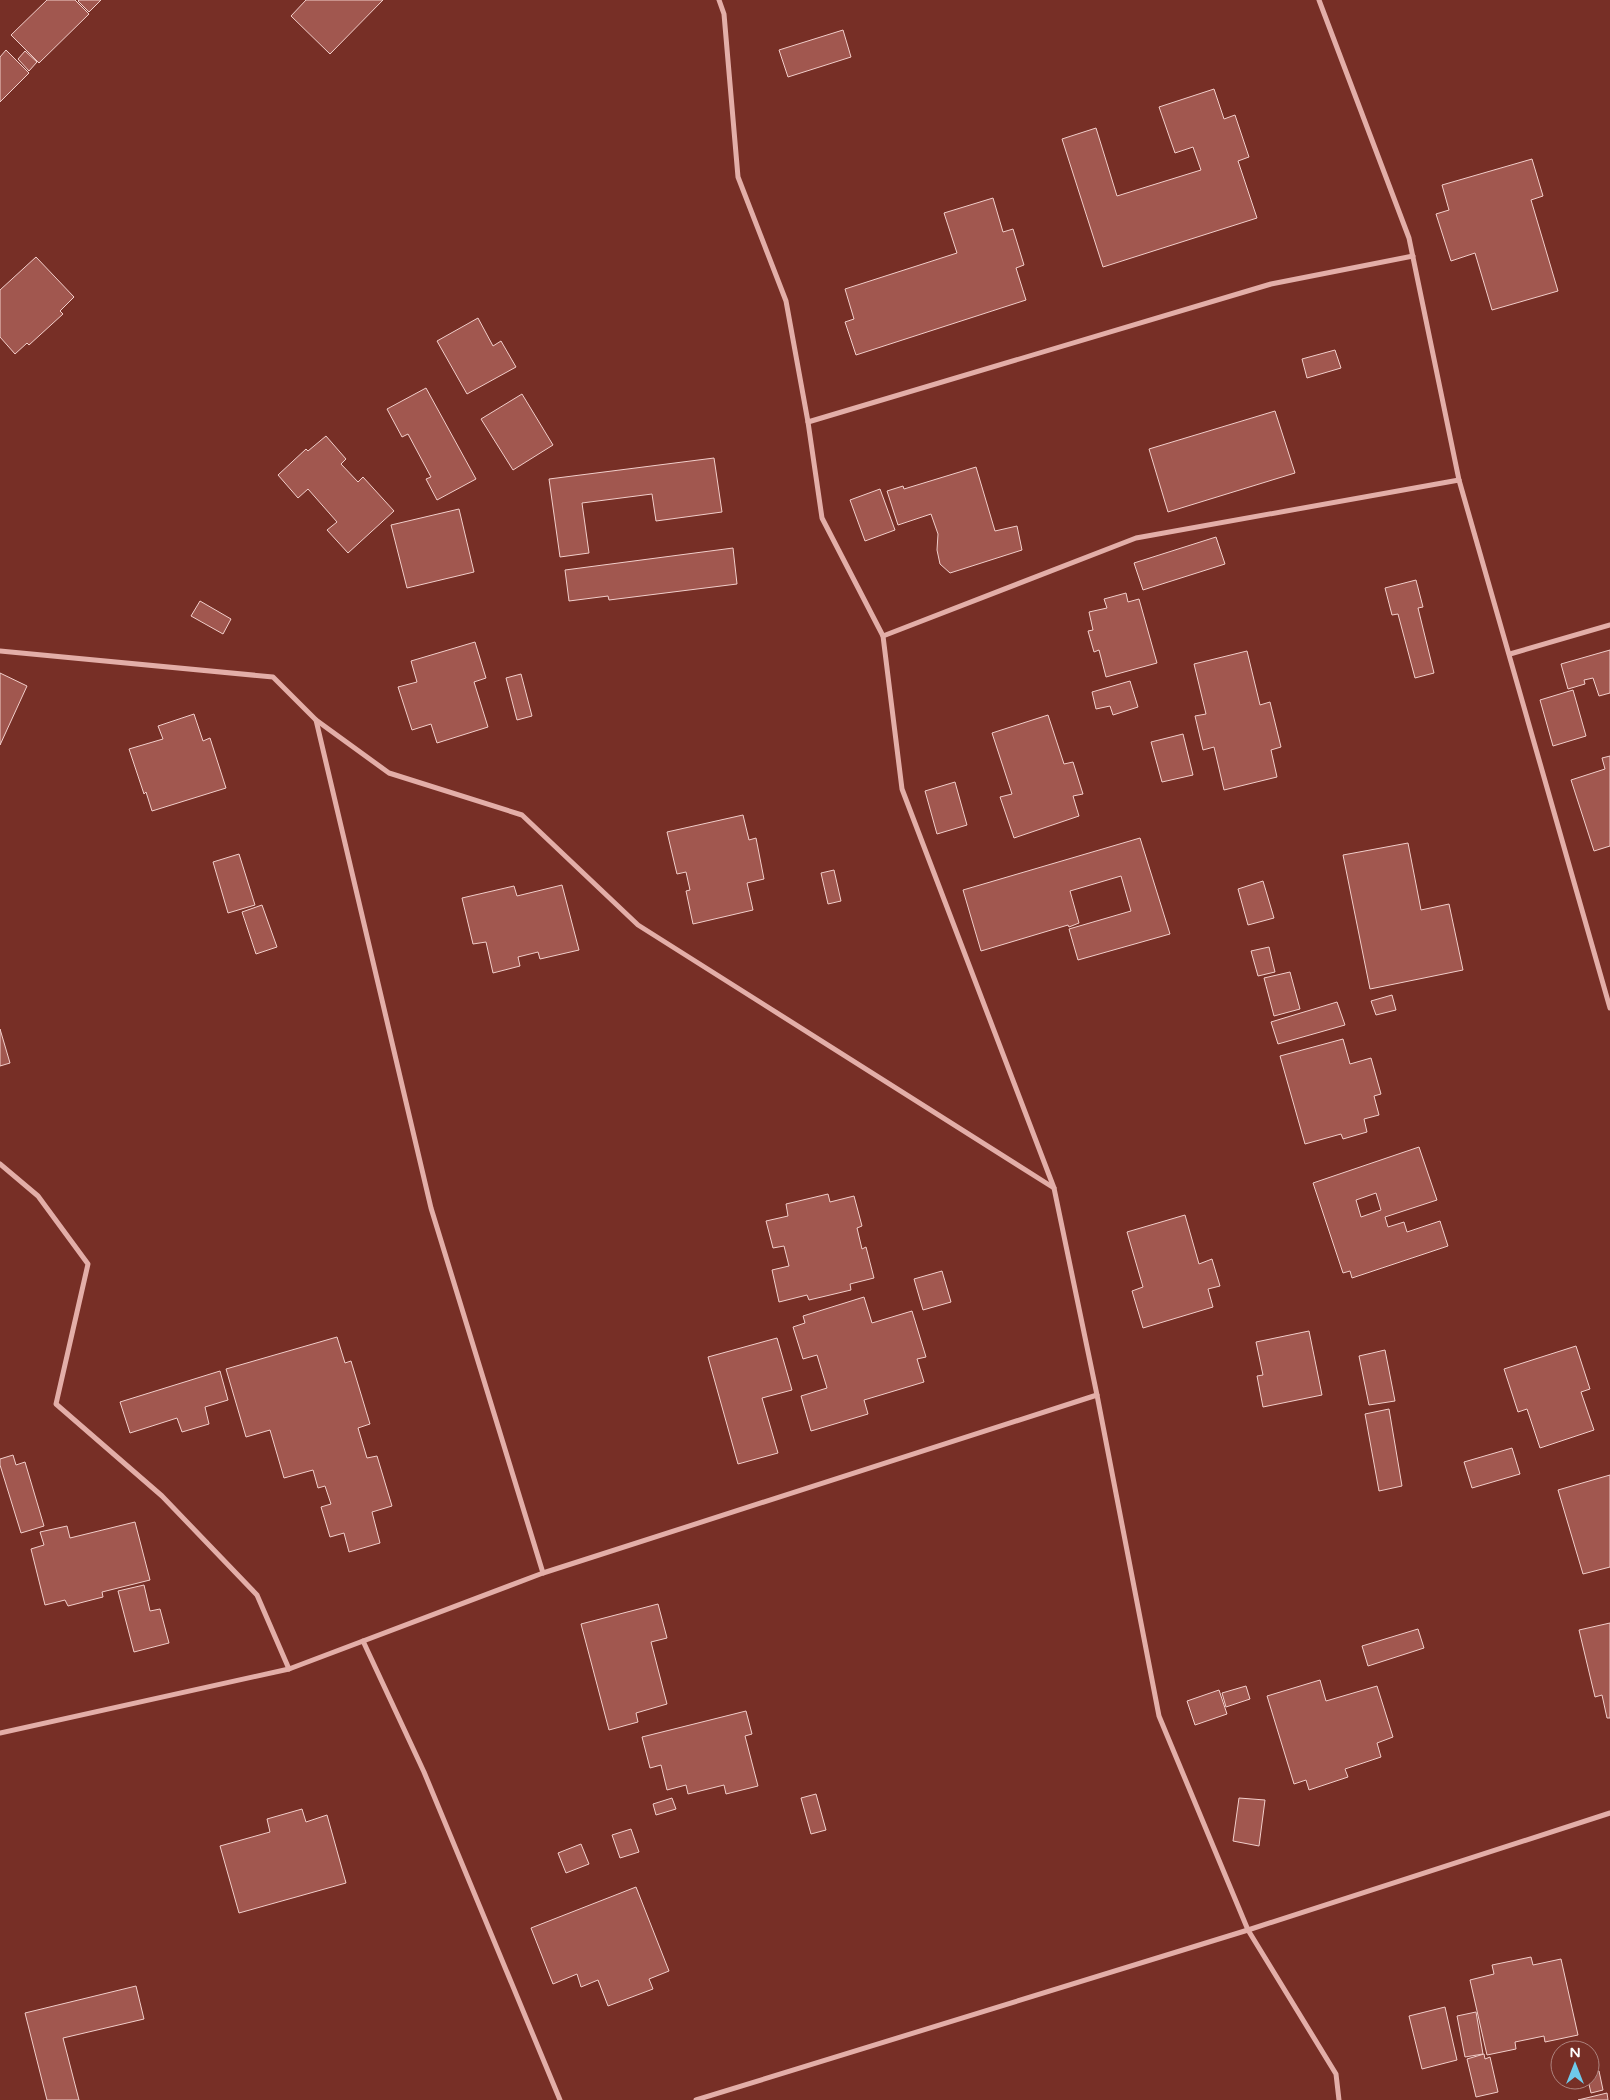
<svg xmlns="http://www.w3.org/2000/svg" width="1610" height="2100" font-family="'Varela Round',sans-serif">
	<rect width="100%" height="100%" fill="#772f26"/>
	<g fill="#a1574f" stroke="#f2ceca" fill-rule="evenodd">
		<polygon points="47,0 75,0 89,14 39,63 11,35"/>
		<polygon points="79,0 101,0 89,12 78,1"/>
		<polygon points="306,0 383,0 330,54 291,16"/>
		<polygon points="843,30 851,57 788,77 779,50"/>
		<polygon points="6,50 29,73 0,102 0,57"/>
		<polygon points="25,51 37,62 29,71 18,59"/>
		<polygon points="1214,89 1224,119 1235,115 1249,157 1238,161 1257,218 1103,267 1062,139 1096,128 1117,196 1201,170 1193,147 1175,153 1159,107"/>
		<polygon points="1532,159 1543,196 1531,200 1558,291 1492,310 1475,253 1451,261 1436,214 1449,210 1442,185"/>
		<polygon points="993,198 1003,232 1013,229 1024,265 1016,268 1026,300 856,355 845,322 854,319 845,289 957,253 944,213"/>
		<polygon points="36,257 74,297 60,311 63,314 29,345 27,343 15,354 0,337 0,290"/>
		<polygon points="478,318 493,346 501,341 516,367 467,394 437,341"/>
		<polygon points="1335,350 1341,368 1307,378 1302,359"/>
		<polygon points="426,388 476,479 437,500 426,479 431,477 408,434 402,437 387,409"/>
		<polygon points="522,394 553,445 513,470 481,419"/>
		<polygon points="1275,411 1295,473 1168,512 1149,449"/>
		<polygon points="326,436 346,459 341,464 358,482 363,477 394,511 348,553 327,530 337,522 308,489 298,498 278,475 306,449 308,451"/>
		<polygon points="714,458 722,512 656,521 652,494 582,503 589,553 560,557 549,479"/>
		<polygon points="976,467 995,531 1017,526 1022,550 950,573 940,564 937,550 938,534 931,514 898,525 887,491 903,486 904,489"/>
		<polygon points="880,489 895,530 865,541 850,500"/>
		<polygon points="459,509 474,572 407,588 391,525"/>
		<polygon points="1216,537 1225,564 1143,590 1134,563"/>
		<polygon points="733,548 737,584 609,600 608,596 569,601 565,570"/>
		<polygon points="1416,580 1423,607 1418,608 1434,673 1415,678 1398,614 1392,615 1385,588"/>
		<polygon points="1126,593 1128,602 1139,599 1157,663 1106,677 1099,650 1094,652 1088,631 1093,630 1089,612 1107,608 1104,599"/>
		<polygon points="200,601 231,619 223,634 191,616"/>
		<polygon points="475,642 486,678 474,682 488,727 437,743 431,724 412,730 398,687 417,682 411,661"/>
		<polygon points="1610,650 1610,693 1599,696 1593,678 1584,680 1585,684 1568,689 1561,664"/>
		<polygon points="1247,651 1260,705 1270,702 1281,747 1271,750 1277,777 1224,790 1214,747 1203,750 1195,716 1206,714 1194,664"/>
		<polygon points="0,673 27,686 0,745"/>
		<polygon points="521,674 532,716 517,720 506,678"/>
		<polygon points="1130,681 1138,707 1113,715 1110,706 1096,709 1092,692"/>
		<polygon points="1573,690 1586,736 1553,746 1540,700"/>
		<polygon points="194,714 203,741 210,738 226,788 152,811 146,792 144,794 129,749 163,739 158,726"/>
		<polygon points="1048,715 1064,764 1073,762 1083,794 1073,796 1079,816 1014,838 1000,797 1012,794 992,733"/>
		<polygon points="1183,734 1193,775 1162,782 1151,742"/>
		<polygon points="1610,756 1610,846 1594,851 1571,780 1605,769 1602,758"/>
		<polygon points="955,782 967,825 937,834 925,791"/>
		<polygon points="743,815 749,840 756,838 764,879 747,883 753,910 693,924 686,891 690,890 686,872 677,874 667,832"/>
		<polygon points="1140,838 1170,934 1078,960 1069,929 1131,911 1121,876 1070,891 1079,923 1069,927 1068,925 981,951 963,890"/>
		<polygon points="1408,843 1421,910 1449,904 1463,970 1370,989 1343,855"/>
		<polygon points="239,854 255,905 228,913 213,862"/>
		<polygon points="834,870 841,901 828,904 821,873"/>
		<polygon points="1263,881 1274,918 1248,925 1238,889"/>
		<polygon points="562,885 579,950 540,959 538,952 518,957 520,966 493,973 486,942 473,944 462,898 514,886 517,896"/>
		<polygon points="262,905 277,947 256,954 242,912"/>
		<polygon points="1269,947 1275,972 1258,976 1251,951"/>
		<polygon points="1290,972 1300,1009 1274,1016 1264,978"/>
		<polygon points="1392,995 1396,1010 1376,1015 1371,1001"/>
		<polygon points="1337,1002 1345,1025 1278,1044 1271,1022"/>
		<polygon points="0,1029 10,1063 0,1066"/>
		<polygon points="1343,1039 1350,1064 1371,1058 1381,1094 1374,1096 1379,1115 1364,1119 1367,1132 1343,1139 1341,1134 1305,1144 1280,1056"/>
		<path d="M1419 1147 1437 1200 1385 1217 1388 1227 1404 1222 1407 1232 1440 1221 1448 1246 1352 1278 1350 1271 1343 1273 1313 1183ZM1376 1193 1381 1210 1361 1217 1356 1200Z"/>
		<polygon points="828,1194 830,1202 854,1196 862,1226 857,1228 862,1249 866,1247 874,1278 850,1284 851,1290 809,1300 807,1295 779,1302 772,1270 789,1266 784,1246 773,1248 766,1221 788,1216 786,1204"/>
		<polygon points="1185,1215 1199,1264 1212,1259 1220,1286 1208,1289 1213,1307 1143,1328 1132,1291 1143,1287 1127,1232"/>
		<polygon points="942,1271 951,1302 923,1310 914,1279"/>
		<polygon points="864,1297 872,1323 912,1311 926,1357 917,1359 924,1382 864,1400 868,1414 811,1431 801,1396 827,1388 817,1355 803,1359 793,1327 805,1323 803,1316"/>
		<polygon points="1309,1331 1322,1395 1263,1407 1257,1376 1263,1375 1256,1342"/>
		<polygon points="337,1337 345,1363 351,1361 370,1424 358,1428 367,1458 377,1456 392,1506 372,1512 380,1543 349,1552 344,1533 330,1537 321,1507 331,1504 325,1486 318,1488 313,1470 284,1478 270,1430 246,1437 226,1369"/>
		<polygon points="777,1338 792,1390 762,1398 778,1453 738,1464 708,1357"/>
		<polygon points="1576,1346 1590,1389 1581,1392 1594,1430 1540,1448 1527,1409 1518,1412 1504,1369"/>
		<polygon points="1385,1350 1395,1401 1369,1405 1359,1356"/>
		<polygon points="220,1371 228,1400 205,1407 209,1424 182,1432 177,1418 130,1433 120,1402"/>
		<polygon points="1389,1409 1402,1486 1379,1491 1365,1414"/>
		<polygon points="1512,1448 1520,1474 1472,1488 1464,1462"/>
		<polygon points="13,1455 16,1465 25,1462 44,1526 21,1533 0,1465 0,1459"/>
		<polygon points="1610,1475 1610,1567 1583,1574 1558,1490"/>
		<polygon points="135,1522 150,1580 102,1592 103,1597 68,1606 65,1600 45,1605 31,1549 44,1545 40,1532 67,1526 70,1538"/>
		<polygon points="144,1585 150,1611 160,1609 169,1643 134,1652 118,1591"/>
		<polygon points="658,1604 667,1638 651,1642 667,1704 636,1713 638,1722 609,1730 581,1624"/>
		<polygon points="1610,1623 1610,1718 1607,1718 1602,1695 1595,1697 1579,1630"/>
		<polygon points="1418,1629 1424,1648 1368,1666 1362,1646"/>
		<polygon points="1320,1680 1326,1701 1377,1686 1393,1737 1377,1743 1381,1757 1345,1769 1348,1777 1309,1790 1306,1780 1294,1784 1267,1696"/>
		<polygon points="1246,1686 1250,1699 1226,1707 1222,1693"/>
		<polygon points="1219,1690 1227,1714 1195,1725 1187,1701"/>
		<polygon points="746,1711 752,1734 745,1736 758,1786 726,1794 724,1785 688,1794 686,1785 667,1790 661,1765 650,1768 642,1737"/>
		<polygon points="816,1794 826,1830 811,1834 801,1798"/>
		<polygon points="672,1798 676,1809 656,1815 653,1804"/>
		<polygon points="1239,1798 1265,1800 1259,1846 1233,1841"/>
		<polygon points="302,1809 306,1822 327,1815 346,1883 239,1913 220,1846 270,1832 267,1819"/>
		<polygon points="631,1829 639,1852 620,1858 612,1835"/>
		<polygon points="581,1844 589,1864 566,1873 558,1853"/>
		<polygon points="636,1887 669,1971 649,1979 653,1989 608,2006 598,1980 581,1987 577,1974 553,1984 531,1928"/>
		<polygon points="1531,1957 1533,1965 1561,1959 1578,2035 1545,2042 1544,2036 1515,2042 1516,2049 1487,2055 1470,1980 1494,1974 1492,1965"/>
		<polygon points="136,1986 144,2019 63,2038 79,2100 47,2100 25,2013"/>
		<polygon points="1445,2007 1457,2060 1422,2069 1409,2016"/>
		<polygon points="1476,2012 1483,2054 1465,2057 1457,2016"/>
		<polygon points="1484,2054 1485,2059 1490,2057 1498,2092 1476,2097 1467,2059"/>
		<polygon points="1599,2071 1603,2090 1591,2093 1588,2080 1590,2080 1590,2072"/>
		<polygon points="1607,2093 1608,2100 1578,2100"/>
	</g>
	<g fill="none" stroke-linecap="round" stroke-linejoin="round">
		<g stroke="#e3aea8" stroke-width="5">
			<polyline points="719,0 724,14 738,177 786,301 808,422 822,518 883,636 902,789 1054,1188 1097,1395 1159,1716 1248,1930 1336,2074 1339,2100"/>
			<polyline points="1319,0 1409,238 1459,480 1610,1008"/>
			<polyline points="808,422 1271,284 1413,256"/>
			<polyline points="883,636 1136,538 1459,480"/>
			<polyline points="0,651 273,677 316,720 389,773 522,815 638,925 1054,1188"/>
			<polyline points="1510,654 1610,625"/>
			<polyline points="316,720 431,1208 543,1573"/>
			<polyline points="0,1164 38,1196 88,1264 56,1404 162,1496 257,1595 289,1669"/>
			<polyline points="363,1641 424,1772 560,2100"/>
			<polyline points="0,1733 289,1669 543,1573 1097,1395"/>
			<polyline points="696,2100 1248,1930 1610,1813"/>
		</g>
	</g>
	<g transform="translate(1575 2065)"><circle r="24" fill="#772f26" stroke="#ad827d"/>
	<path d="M0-4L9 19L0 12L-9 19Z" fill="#6ecaeb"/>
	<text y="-8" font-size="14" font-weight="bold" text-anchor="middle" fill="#ffffff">N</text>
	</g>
</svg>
